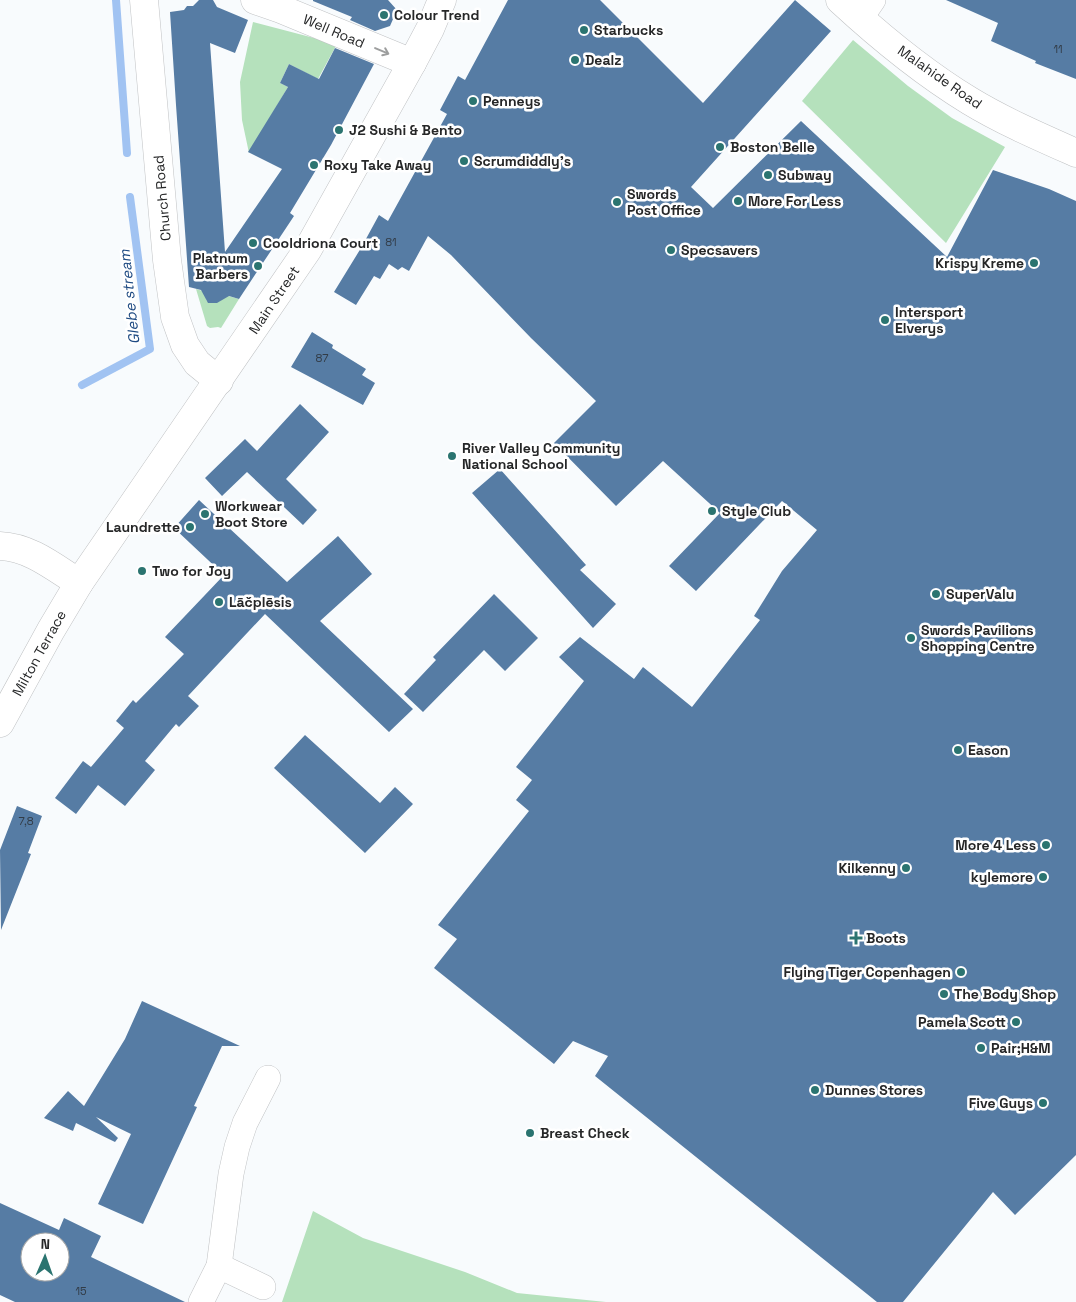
<svg xmlns="http://www.w3.org/2000/svg" width="1076" height="1302" font-family="'Space Grotesk',sans-serif">
	<rect width="100%" height="100%" fill="#f8fbfd"/>
	<g fill="#b5e1bc">
		<polygon points="253,22 337,44 318,79 289,64 280,83 288,87 249,153 242,120 240,82"/>
		<polygon points="853,40 908,86 952,118 1005,147 946,243 802,101"/>
		<path d="M196 289 203 291 207 301C215 305 220 303 225 295L239 299 221 328 218 327 210 328 207 326Z"/>
		<polygon points="313,1211 363,1238 465,1272 517,1293 606,1302 282,1302"/>
	</g>
	<g fill="none" stroke-linecap="round" stroke-linejoin="round">
		<g stroke="#a1c3f2" stroke-width="8">
			<polyline points="116,0 127,153"/>
			<polyline points="82,385 150,349 130,197"/>
		</g>
	</g>
	<g fill="#567ca4" fill-rule="evenodd">
		<polygon points="199,0 213,0 217,7 248,20 235,53 210,43 225,252 282,169 248,152 288,87 280,83 289,64 319,79 335,48 374,64 331,145 290,213 294,216 239,299 229,296 217,303 208,303 201,290 189,287 176,105 170,12 184,10 187,6 193,6"/>
		<polygon points="313,0 388,0 397,10 390,26 375,31 350,20 352,17 313,1"/>
		<polygon points="508,0 600,0 703,103 795,0 831,31 691,187 713,208 801,121 947,257 993,170 1049,189 1076,201 1076,1155 1015,1215 993,1192 903,1302 877,1302 595,1076 608,1056 573,1041 554,1064 434,968 457,939 438,925 529,811 516,800 532,780 516,767 584,681 559,657 580,637 634,679 643,667 692,707 760,620 754,616 782,571 817,530 782,501 696,591 669,566 720,513 663,461 616,506 554,443 596,401 531,338 451,255 428,236 409,271 402,267 398,270 389,264 380,279 374,276 356,305 334,292 361,248 379,215 388,221 447,114 440,110 458,76 465,80"/>
		<polygon points="946,0 1076,0 1076,79 1035,63 1036,61 991,41 998,23"/>
		<polygon points="312,332 333,345 332,348 366,369 362,375 375,383 363,405 291,367"/>
		<polygon points="300,404 329,432 286,479 317,510 303,525 247,472 222,496 205,478 245,439 257,451"/>
		<polygon points="500,469 586,565 580,570 616,604 593,628 472,493"/>
		<polygon points="199,500 287,582 338,536 372,574 320,621 413,709 389,732 265,614 188,696 199,706 179,727 176,724 145,761 155,770 125,806 98,785 76,814 55,798 83,761 91,767 124,728 116,721 133,700 136,703 184,654 165,637 224,575 174,528"/>
		<polygon points="494,594 538,638 505,671 484,650 423,712 404,694 436,660 433,657"/>
		<polygon points="305,735 380,803 395,787 413,804 365,853 274,768"/>
		<polygon points="17,806 42,816 28,853 31,854 1,930 0,850"/>
		<polygon points="142,1001 240,1046 222,1046 194,1106 197,1107 143,1224 98,1204 131,1134 96,1117 118,1138 115,1142 76,1123 73,1131 44,1118 68,1091 84,1106 125,1039"/>
		<path d="M0 1203 59 1230 64 1218 101 1236 91 1257 185 1302H15L0 1295ZM30 1242H60V1272H30Z"/>
	</g>
	<g fill="none" stroke-linecap="round" stroke-linejoin="round">
		<g stroke="#c0c2c4" stroke-width="26">
			<g id="minor">
				<polyline points="860,19 873,0"/>
				<polyline points="219,1266 263,1287"/>
				<polyline points="201,1302 219,1266 231,1174 237,1147 245,1123 268,1078"/>
			</g>
		</g>
		<g stroke="#c0c2c4" stroke-width="29">
			<g id="tertiary">
				<polyline points="144,0 167,260 175,317 185,345 197,363 219,381"/>
				<polyline points="255,0 281,9 412,63"/>
				<path d="M0 546C30 547 55 568 79 583"/>
			</g>
		</g>
		<g stroke="#c0c2c4" stroke-width="29">
			<g id="secondary">
				<path d="M840 0C879 36 924 73 970 101 1003 121 1040 137 1076 153"/>
				<polyline points="0,723 51,630 79,583 308,249 412,63 430,29 442,0"/>
			</g>
		</g>
		<use href="#minor" stroke="#fff" stroke-width="25"/>
		<use href="#tertiary" stroke="#fff" stroke-width="28"/>
		<use href="#secondary" stroke="#fff" stroke-width="28"/>
	</g>
	<defs><path id="oneway-shaft" d="M-6 0H5M1.5-3L5.5 0L1.5 3" fill="none" stroke-width="1.6" stroke-linecap="round" stroke-linejoin="round" transform="scale(1.25)"/></defs>
	<use stroke="#9d9e9e" href="#oneway-shaft" transform="translate(382 51) rotate(23)"/>
	<g fill="#2b7470" stroke="#fff" stroke-width="2">
		<circle cx="384" cy="15" r="5"/>
		<circle cx="584" cy="30" r="5"/>
		<circle cx="575" cy="60" r="5"/>
		<circle cx="473" cy="101" r="5"/>
		<circle cx="339" cy="130" r="5"/>
		<circle cx="720" cy="147" r="5"/>
		<circle cx="464" cy="161" r="5"/>
		<circle cx="314" cy="165" r="5"/>
		<circle cx="768" cy="175" r="5"/>
		<circle cx="738" cy="201" r="5"/>
		<circle cx="617" cy="202" r="5"/>
		<circle cx="253" cy="243" r="5"/>
		<circle cx="671" cy="250" r="5"/>
		<circle cx="1034" cy="263" r="5"/>
		<circle cx="258" cy="266" r="5"/>
		<circle cx="885" cy="320" r="5"/>
		<circle cx="452" cy="456" r="5"/>
		<circle cx="712" cy="511" r="5"/>
		<circle cx="205" cy="514" r="5"/>
		<circle cx="190" cy="527" r="5"/>
		<circle cx="142" cy="571" r="5"/>
		<circle cx="936" cy="594" r="5"/>
		<circle cx="219" cy="602" r="5"/>
		<circle cx="911" cy="638" r="5"/>
		<circle cx="958" cy="750" r="5"/>
		<circle cx="1046" cy="845" r="5"/>
		<circle cx="906" cy="868" r="5"/>
		<circle cx="1043" cy="877" r="5"/>
		<path d="M853.5 930.5h5v5h5v5h-5v5h-5v-5h-5v-5h5z"/>
		<circle cx="961" cy="972" r="5"/>
		<circle cx="944" cy="994" r="5"/>
		<circle cx="1016" cy="1022" r="5"/>
		<circle cx="981" cy="1048" r="5"/>
		<circle cx="815" cy="1090" r="5"/>
		<circle cx="1043" cy="1103" r="5"/>
		<circle cx="530" cy="1133" r="5"/>
	</g>
	<g text-anchor="middle" dominant-baseline="central" stroke-width="5" stroke-linejoin="round" paint-order="stroke">
		<g font-size="11" fill="#323c47">
			<text x="1058" y="49">11</text>
			<text x="391" y="242">81</text>
			<text x="322" y="358">87</text>
			<text x="26" y="821">7,8</text>
			<text x="81" y="1291">15</text>
		</g>
		<g font-size="14" font-weight="bold" fill="#262728" stroke="#fff" text-anchor="start">
			<text x="394" y="15">Colour Trend</text>
			<text x="594" y="30">Starbucks</text>
			<text x="585" y="60">Dealz</text>
			<text x="483" y="101">Penneys</text>
			<text x="349" y="130">J2 Sushi &amp; Bento</text>
			<text x="730" y="147">Boston Belle</text>
			<text x="474" y="161">Scrumdiddly's</text>
			<text x="324" y="165">Roxy Take Away</text>
			<text x="778" y="175">Subway</text>
			<text x="627" y="194">Swords<tspan x="627" dy="16">Post Office</tspan></text>
			<text x="748" y="201">More For Less</text>
			<text x="263" y="243">Cooldriona Court</text>
			<text x="681" y="250">Specsavers</text>
			<text x="248" y="258" text-anchor="end">Platnum<tspan x="248" dy="16">Barbers</tspan></text>
			<text x="1024" y="263" text-anchor="end">Krispy Kreme</text>
			<text x="895" y="312">Intersport<tspan x="895" dy="16">Elverys</tspan></text>
			<text x="462" y="448">River Valley Community<tspan x="462" dy="16">National School</tspan></text>
			<text x="215" y="506">Workwear<tspan x="215" dy="16">Boot Store</tspan></text>
			<text x="722" y="511">Style Club</text>
			<text x="180" y="527" text-anchor="end">Laundrette</text>
			<text x="152" y="571">Two for Joy</text>
			<text x="946" y="594">SuperValu</text>
			<text x="229" y="602">Lāčplēsis</text>
			<text x="921" y="630">Swords Pavilions<tspan x="921" dy="16">Shopping Centre</tspan></text>
			<text x="968" y="750">Eason</text>
			<text x="1036" y="845" text-anchor="end">More 4 Less</text>
			<text x="896" y="868" text-anchor="end">Kilkenny</text>
			<text x="1033" y="877" text-anchor="end">kylemore</text>
			<text x="866" y="938">Boots</text>
			<text x="951" y="972" text-anchor="end">Flying Tiger Copenhagen</text>
			<text x="954" y="994">The Body Shop</text>
			<text x="1006" y="1022" text-anchor="end">Pamela Scott</text>
			<text x="991" y="1048">Pair;H&amp;M</text>
			<text x="825" y="1090">Dunnes Stores</text>
			<text x="1033" y="1103" text-anchor="end">Five Guys</text>
			<text x="540" y="1133">Breast Check</text>
		</g>
		<g font-size="14" fill="#262728" stroke="#fff">
			<text transform="translate(334 31) rotate(23)">Well Road</text>
			<text transform="translate(940 77) rotate(35)">Malahide Road</text>
			<text transform="translate(162 198) rotate(-95)">Church Road</text>
			<text transform="translate(274 300) rotate(-56)">Main Street</text>
			<text transform="translate(39 653) rotate(-61)">Milton Terrace</text>
		</g>
		<g font-size="15" font-style="italic" fill="#1e4a82" stroke="#fff">
			<text transform="translate(129 297) rotate(-96)">Glebe stream</text>
		</g>
	</g>
	<g transform="translate(45 1257) rotate(2)"><circle r="24" fill="#ffffff" stroke="#a8a9a9"/>
	<path d="M0-4L9 19L0 12L-9 19Z" fill="#2b7470"/>
	<text y="-8" font-size="14" font-weight="bold" text-anchor="middle" fill="#262728">N</text>
	</g>
</svg>
